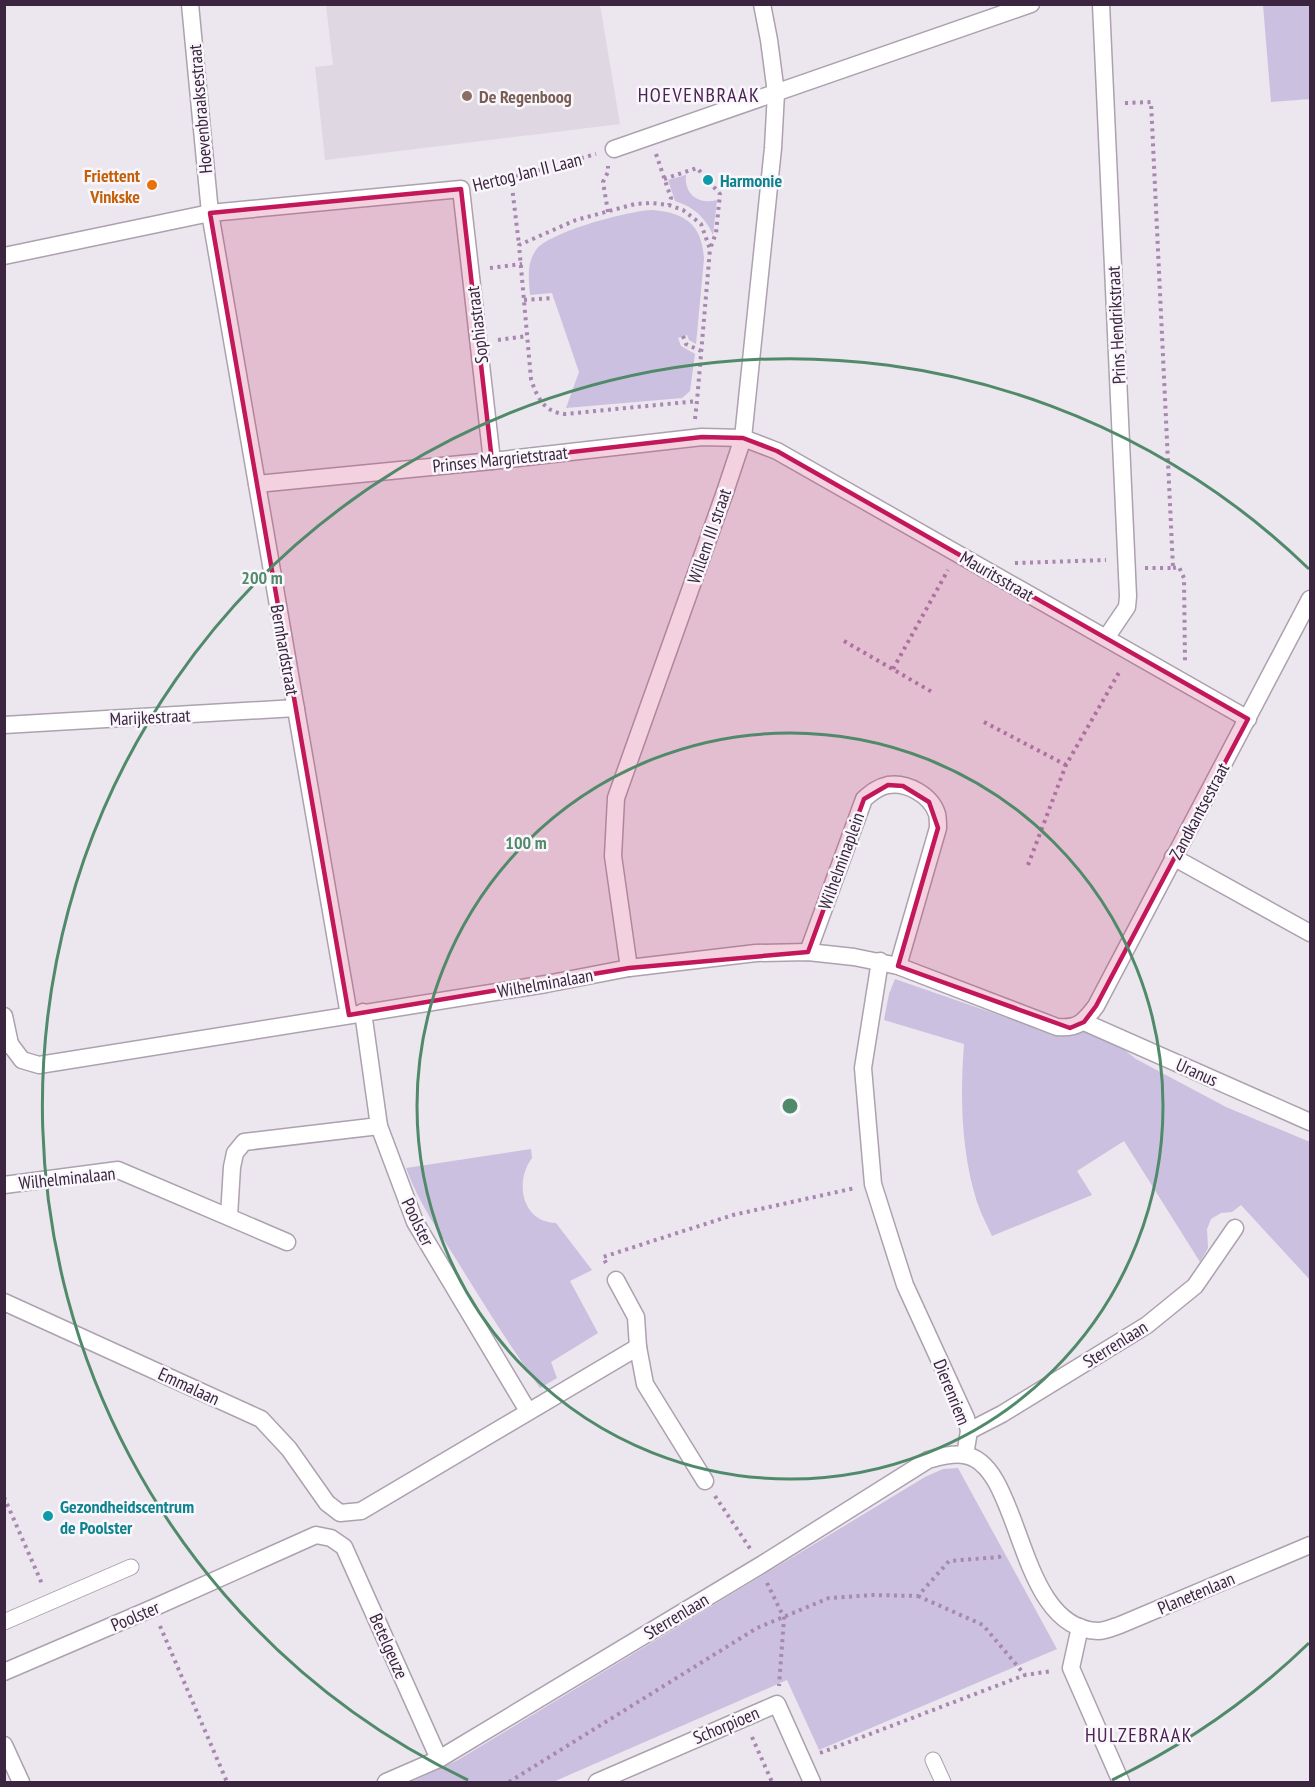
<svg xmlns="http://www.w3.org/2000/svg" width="1315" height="1787" font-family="'PT Sans Narrow',sans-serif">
	<rect width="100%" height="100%" fill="#ece6ee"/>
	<polygon fill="#dfd7e2" points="326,5 600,5 620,124 325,160 315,67 333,65"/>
	<g fill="#cbc0df">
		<polygon points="1263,5 1310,5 1310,99 1271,102"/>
		<path d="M686 175C684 194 698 205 717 200L713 235C705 217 694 207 675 201L668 180Z"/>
		<path d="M653 210C686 213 702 225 704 259L696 344 689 340 687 335 678 338 681 346 695 354 690 391 682 398 566 408 579 372 552 293 530 295C529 279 526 264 536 250 549 232 630 210 653 210Z"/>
		<path d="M895 979 1048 1032C1061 1034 1075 1038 1086 1030L1108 1037 1136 1059 1226 1107 1310 1142V1280L1241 1205 1232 1212 1221 1213 1211 1219 1207 1229 1208 1248 1200 1262 1124 1141 1077 1171 1092 1195 992 1236C987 1225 981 1214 977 1202 961 1152 960 1096 964 1044L884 1020 889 994Z"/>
		<path d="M531 1149 532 1158C514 1182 522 1222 556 1223L592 1270 570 1281 598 1333 551 1362 557 1378 540 1388C511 1348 485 1306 459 1264 440 1233 418 1202 406 1168Z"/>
		<polygon points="958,1468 1057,1649 819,1750 787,1680 553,1782 411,1782 458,1760 925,1477 943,1469"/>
	</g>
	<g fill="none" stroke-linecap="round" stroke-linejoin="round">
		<g stroke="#ada1af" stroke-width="17">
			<g id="service">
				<polyline points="4,1622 131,1567"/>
				<polyline points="933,1760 943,1782"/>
			</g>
		</g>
		<g stroke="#ada1af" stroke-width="19">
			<g id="minor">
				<polyline points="190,4 210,213 349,1015"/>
				<polyline points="1101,4 1128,596 1127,607 1106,638"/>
				<polyline points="614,149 1031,4"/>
				<polyline points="4,256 210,213 461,189 492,461"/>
				<polyline points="257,484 492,461 702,437 743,438 777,451 1248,719"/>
				<polyline points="4,725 296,708"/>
				<polyline points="1173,857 1310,933"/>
				<path d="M808 952 864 799C871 793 878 787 888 785 907 782 931 795 937 814 938 818 938 824 938 828L898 966"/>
				<polyline points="880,961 863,1068 873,1184 905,1285 966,1418 969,1431 965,1455"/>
				<polyline points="629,968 613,856 616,798 725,492 743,438 773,148 776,93 769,40 762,4"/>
				<polyline points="363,1012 379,1126 415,1222 528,1411"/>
				<polyline points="4,1016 10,1044"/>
				<polyline points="1084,1022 1310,1122"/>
				<path d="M4 1045 10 1044 22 1060 39 1065 546 984 629 968 756 953 808 952 854 957 898 966 1057 1027C1078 1029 1084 1022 1096 1006L1310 599"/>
				<polyline points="4,1185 118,1170 287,1242"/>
				<polyline points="229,1216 232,1167 235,1153 244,1142 379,1126"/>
				<polyline points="616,1280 636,1317 638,1347 645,1384 705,1481"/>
				<polyline points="4,1302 261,1419 289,1449 327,1503 340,1513 361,1511 638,1347"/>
				<polyline points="969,1431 1002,1414 1147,1325 1195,1286 1235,1228"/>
				<polyline points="1080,1627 1071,1668 1121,1782"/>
				<polyline points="4,1672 153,1608 316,1535 331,1538 344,1547 439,1759"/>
				<polyline points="4,1745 21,1782"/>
				<path d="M386 1782 439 1759 761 1565 928 1460C939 1457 951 1453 964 1455 1023 1463 1015 1629 1098 1631 1105 1631 1114 1627 1120 1625L1310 1545"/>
				<polyline points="597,1782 777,1704 812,1782"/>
			</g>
		</g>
		<g stroke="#a887b1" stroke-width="4" stroke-dasharray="3 4.5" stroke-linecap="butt">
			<polyline points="1125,103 1151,102 1173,568 1145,568"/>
			<polyline points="656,154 671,198 669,205"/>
			<polyline points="511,178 519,245"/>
			<polyline points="664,179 697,168 720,194 716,233 710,249"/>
			<polyline points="479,183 511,178 596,154"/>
			<polyline points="608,212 603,182 608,172 608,166"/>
			<polyline points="490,268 522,264"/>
			<polyline points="524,300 554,298"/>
			<polyline points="683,336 686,344 701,351"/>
			<polyline points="498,340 527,336"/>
			<path d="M695 419 697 401 710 249 701 224 683 210 669 205 651 203 635 204 576 220 519 245 531 379C537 397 544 413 566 414L697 401"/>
			<polyline points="1015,563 1106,560"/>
			<polyline points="1173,568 1179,567 1184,578 1185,661"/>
			<polyline points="844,641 932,692"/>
			<polyline points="893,669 948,570"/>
			<polyline points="984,722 1066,765"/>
			<polyline points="1028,865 1066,765 1121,669"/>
			<polyline points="606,1263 603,1257 733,1215 855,1188"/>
			<polyline points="715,1496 751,1550"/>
			<polyline points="4,1497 43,1586"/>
			<polyline points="767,1583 784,1618 779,1686"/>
			<polyline points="918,1596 983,1625 1025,1675 1052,1671"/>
			<polyline points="160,1626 227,1782"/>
			<polyline points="752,1737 772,1782"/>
			<polyline points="820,1753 1025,1675"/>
			<polyline points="509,1782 757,1628 829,1598 873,1595 918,1596 949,1561 999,1557 1003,1555"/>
		</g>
		<use href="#service" stroke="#fff" stroke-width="15"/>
		<use href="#minor" stroke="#fff" stroke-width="16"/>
	</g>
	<path fill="#c2185b" fill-opacity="0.2" stroke="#c2185b" stroke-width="4.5" stroke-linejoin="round" d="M461 189 492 461 702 437 743 438 777 451 1248 719 1096 1006 1084 1022 1070 1028 898 966 938 828 929 802 903 786 888 785 864 799 808 952 629 968 349 1015 210 213Z"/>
	<g fill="none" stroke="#508a6a" stroke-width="3">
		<circle cx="790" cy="1106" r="373"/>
		<path d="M1309 1643A747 747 0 0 1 1112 1780M468 1780A747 747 0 1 1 1309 569"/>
	</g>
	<circle fill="#8d6e63" stroke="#f9f7fb" stroke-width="2" cx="467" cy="96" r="6"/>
	<g fill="#0f9aa8" stroke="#f9f7fb" stroke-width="2">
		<circle cx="708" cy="180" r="6"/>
		<circle cx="48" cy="1516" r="6"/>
	</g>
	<circle fill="#e8710a" stroke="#f9f7fb" stroke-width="2" cx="152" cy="185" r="6"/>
	<g text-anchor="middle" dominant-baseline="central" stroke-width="5" stroke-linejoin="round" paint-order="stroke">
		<g font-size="18" font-weight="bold" fill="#785e54" stroke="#f9f7fb" text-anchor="start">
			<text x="479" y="96">De Regenboog</text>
		</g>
		<g font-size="18" fill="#3c2540" stroke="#f9f7fb">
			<text transform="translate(200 109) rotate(-95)">Hoevenbraaksestraat</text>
			<text transform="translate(527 172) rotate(-14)">Hertog Jan II Laan</text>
			<text transform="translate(477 325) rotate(-97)">Sophiastraat</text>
			<text transform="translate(1116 325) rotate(-93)">Prins Hendrikstraat</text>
			<text transform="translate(500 459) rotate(-6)">Prinses Margrietstraat</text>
			<text transform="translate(709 536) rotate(-71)">Willem III straat</text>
			<text transform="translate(997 576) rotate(30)">Mauritsstraat</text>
			<text transform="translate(285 650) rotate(80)">Bernhardstraat</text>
			<text transform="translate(150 717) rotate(-3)">Marijkestraat</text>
			<text transform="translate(1199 811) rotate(-62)">Zandkantsestraat</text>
			<text transform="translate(841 861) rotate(-70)">Wilhelminaplein</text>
			<text transform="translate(545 983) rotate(-10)">Wilhelminalaan</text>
			<text transform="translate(1197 1072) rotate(24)">Uranus</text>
			<text transform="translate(67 1178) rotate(-6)">Wilhelminalaan</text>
			<text transform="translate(418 1222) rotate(64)">Poolster</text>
			<text transform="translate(1115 1344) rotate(-32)">Sterrenlaan</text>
			<text transform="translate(189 1386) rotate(25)">Emmalaan</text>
			<text transform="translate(952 1392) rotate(68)">Dierenriem</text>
			<text transform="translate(1196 1593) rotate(-23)">Planetenlaan</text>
			<text transform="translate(135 1616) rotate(-23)">Poolster</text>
			<text transform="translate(676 1616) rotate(-31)">Sterrenlaan</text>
			<text transform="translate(389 1646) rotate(66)">Betelgeuze</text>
			<text transform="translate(726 1725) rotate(-23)">Schorpioen</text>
		</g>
		<g font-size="18" font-weight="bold" fill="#c56008" stroke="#f9f7fb" text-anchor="end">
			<text x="140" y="175">Friettent<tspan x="140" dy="21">Vinkske</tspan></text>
		</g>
		<g font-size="18" font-weight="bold" fill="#0d838f" stroke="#f9f7fb" text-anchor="start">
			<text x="720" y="180">Harmonie</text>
			<text x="60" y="1506">Gezondheidscentrum<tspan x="60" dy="21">de Poolster</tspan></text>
		</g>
		<g font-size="20" letter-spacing="1.5" fill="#4c2153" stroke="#f9f7fb">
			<text x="699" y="95">HOEVENBRAAK</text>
			<text x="1139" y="1735">HULZEBRAAK</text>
		</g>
	</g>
	<circle cx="790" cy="1106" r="9" fill="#508a6a" stroke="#f9f7fb" stroke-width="3"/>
	<g font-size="18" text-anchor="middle" font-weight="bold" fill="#508a6a" stroke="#f9f7fb" stroke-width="5" stroke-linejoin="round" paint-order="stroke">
		<text x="262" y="584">200 m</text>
		<text x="526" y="849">100 m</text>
	</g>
	<rect width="1315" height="1787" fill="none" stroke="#3c2540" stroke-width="12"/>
</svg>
